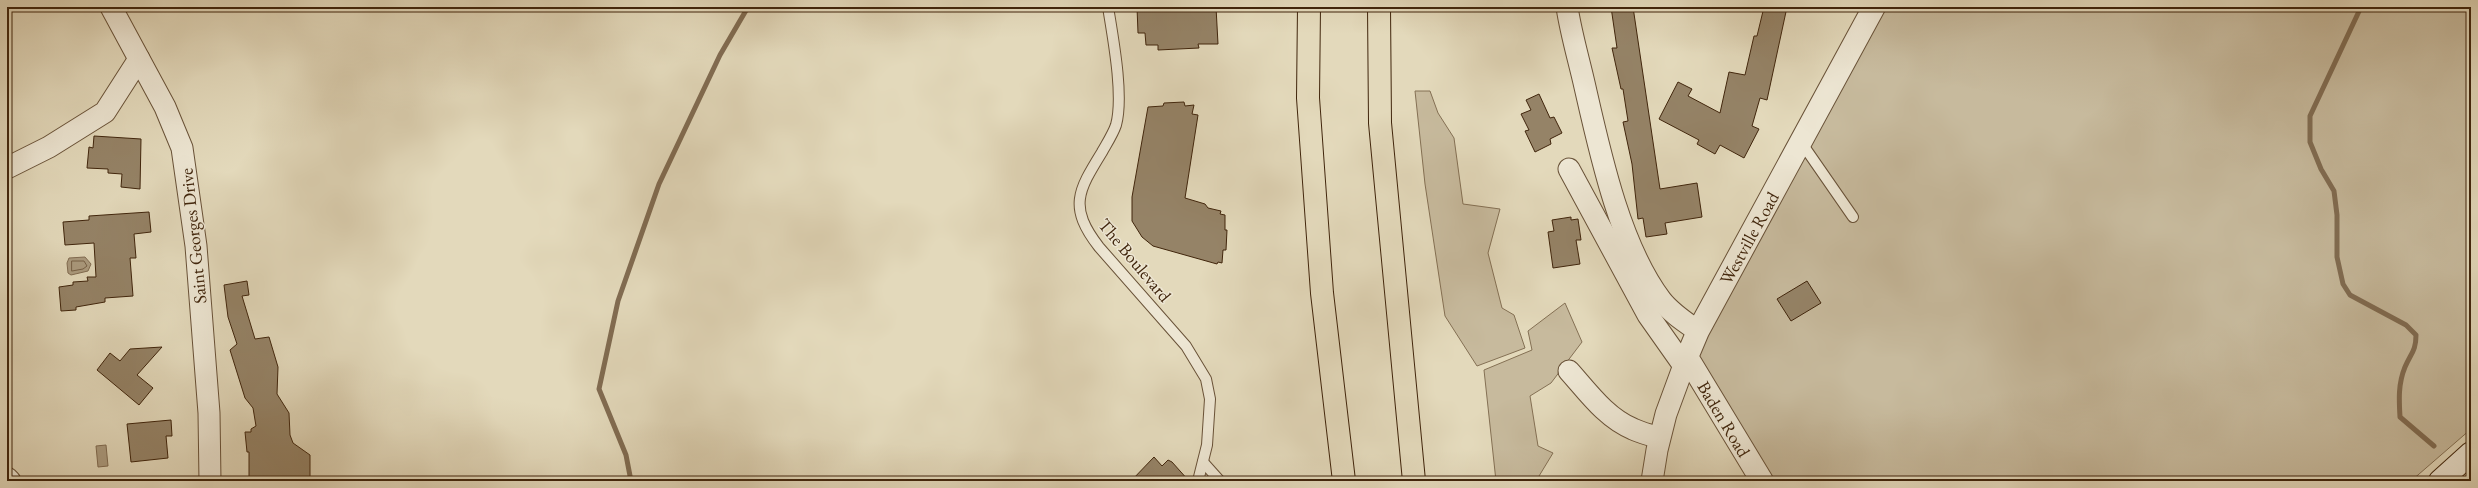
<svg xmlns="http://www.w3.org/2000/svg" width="2478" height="488" font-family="'EB Garamond',serif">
	<rect width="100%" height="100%" fill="#e3d9bb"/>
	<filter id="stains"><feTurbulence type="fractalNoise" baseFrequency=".005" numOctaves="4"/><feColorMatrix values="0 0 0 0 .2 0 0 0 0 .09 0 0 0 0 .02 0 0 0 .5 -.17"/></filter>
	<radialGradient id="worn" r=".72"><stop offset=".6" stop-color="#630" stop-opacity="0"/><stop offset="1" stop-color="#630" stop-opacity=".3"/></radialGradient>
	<g fill="#c7ba9d" stroke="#847054">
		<polygon points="1878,7 2471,7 2471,429 2411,481 1765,481 1690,356"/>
		<polygon points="1415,91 1430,91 1438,113 1454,138 1463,204 1500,209 1488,253 1502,308 1514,315 1525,348 1477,366 1445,316 1425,184"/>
		<polygon points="1565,303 1582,342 1551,383 1530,396 1538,446 1553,453 1536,481 1496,481 1484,370 1532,350 1528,331"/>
	</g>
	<g fill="#ac9c80" stroke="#816c52">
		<polygon points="85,257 91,264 88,271 71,275 68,273 67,263 69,258"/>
		<polygon points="106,445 108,466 98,467 96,446"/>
	</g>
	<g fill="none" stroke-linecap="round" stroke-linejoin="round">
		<polygon stroke="#766046" stroke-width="1" points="72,261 84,261 87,266 83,269 72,271"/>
		<g stroke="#816c52" stroke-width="5">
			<path d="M2361 7 2310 116V142L2321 169 2334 191 2337 215V257L2343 284 2350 295 2406 325 2416 335C2416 351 2411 353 2405 367 2398 384 2399 400 2400 417L2434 446"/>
			<polyline points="631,481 626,455 599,389 618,301 659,184 720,55 748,7"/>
		</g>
	</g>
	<g fill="#958367" stroke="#40250c">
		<polygon points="1137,7 1216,7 1218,44 1198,44 1199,48 1158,50 1158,45 1146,45 1145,33 1138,33"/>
		<polygon points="1611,7 1633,7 1660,189 1697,183 1702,217 1665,223 1667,234 1646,237 1643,218 1638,219 1632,164 1623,122 1628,121 1623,89 1621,89 1612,48 1617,48"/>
		<polygon points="1764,7 1787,7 1767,100 1760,98 1752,126 1759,129 1744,158 1720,145 1715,154 1697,144 1699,140 1659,119 1678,82 1692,89 1688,96 1720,113 1729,72 1745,75 1754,36 1757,36"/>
		<polygon points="1539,94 1550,118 1554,117 1562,133 1550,139 1551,144 1535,152 1525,131 1529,130 1521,114 1531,110 1526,100"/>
		<polygon points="1184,102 1185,106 1194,105 1192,114 1198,115 1185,198 1205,204 1208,208 1221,211 1220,214 1225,215 1225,230 1227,230 1226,250 1223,250 1222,263 1218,262 1217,264 1153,246 1142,237 1132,221 1132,197 1148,107 1163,106 1164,103"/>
		<polygon points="94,136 141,139 140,189 121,187 122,174 108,173 108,169 87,168 89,147 93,148"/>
		<polygon points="149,212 151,232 134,234 136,258 130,258 133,296 105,298 105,302 76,307 76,310 61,311 59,287 73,285 73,282 88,281 87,277 96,277 94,243 65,245 63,222 89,220 89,216"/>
		<polygon points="1571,217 1571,220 1578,219 1581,240 1576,240 1580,264 1553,268 1548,232 1554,231 1552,220"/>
		<polygon points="247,281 249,295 242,296 255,339 269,337 278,367 277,394 289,413 290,435 293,443 310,455 310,481 249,481 249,452 247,452 245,432 251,432 251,429 256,426 253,408 245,398 230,350 237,344 228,317 224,285"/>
		<polygon points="1807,281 1821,303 1791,321 1777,299"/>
		<polygon points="162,347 137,375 153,388 139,405 97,370 110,353 120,361 130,349"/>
		<polygon points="171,420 172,436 166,436 168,458 131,462 127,424"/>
		<polygon points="1154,457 1162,466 1168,460 1172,462 1189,481 1131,481"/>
	</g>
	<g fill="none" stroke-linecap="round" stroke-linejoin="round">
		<g stroke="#695238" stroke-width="12">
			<g id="service">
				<path d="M1108 7C1113 38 1124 96 1116 125 1113 134 1107 143 1102 152 1078 191 1068 207 1099 247L1186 346 1206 379 1210 399 1207 445 1198 481"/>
				<polyline points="1801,142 1853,217"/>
				<polyline points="1203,462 1220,481"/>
			</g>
		</g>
		<g stroke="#695238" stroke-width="23">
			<g id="minor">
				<polyline points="111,7 165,107 182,148 196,246 209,413 210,481"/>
				<path d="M1567 7C1571 34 1579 60 1585 87 1600 153 1620 246 1661 300 1671 313 1685 322 1698 331"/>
				<polyline points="7,168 49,147 105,112 139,59"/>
				<polyline points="1569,169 1648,315 1684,366"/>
				<path d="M1569 371C1587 391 1606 418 1633 429 1641 433 1651 435 1659 438"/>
				<polyline points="7,478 10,481"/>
				<polyline points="1652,481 1657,450 1666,414 1687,357"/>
			</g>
		</g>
		<g stroke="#695238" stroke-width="24">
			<polyline id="tertiary" points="1762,481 1687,357 1698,331 1874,7"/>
		</g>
		<g stroke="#40250c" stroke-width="24">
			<polyline id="secondary" points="2440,481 2471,453"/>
		</g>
		<g stroke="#40250c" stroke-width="24">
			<g id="motorway">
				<polyline points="1309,7 1308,98 1322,293 1344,481"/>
				<polyline points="1379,7 1380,123 1414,481"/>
			</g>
		</g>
		<use href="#service" stroke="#ede6d3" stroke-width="10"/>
		<use href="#minor" stroke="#ede6d3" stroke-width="21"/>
		<use href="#tertiary" stroke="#ede6d3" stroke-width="22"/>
		<use href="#secondary" stroke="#ede6d3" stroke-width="22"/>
		<use href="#motorway" stroke="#e3d9bb" stroke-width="22"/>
	</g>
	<g text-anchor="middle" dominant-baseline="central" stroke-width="3" stroke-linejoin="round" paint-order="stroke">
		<g font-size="18" fill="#40250c" stroke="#ede6d3">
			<text transform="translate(193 236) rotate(-96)">Saint Georges Drive</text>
			<text transform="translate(1749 238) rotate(-61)">Westville Road</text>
			<text transform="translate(1135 260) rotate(50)">The Boulevard</text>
			<text transform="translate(1724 419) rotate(59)">Baden Road</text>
		</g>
	</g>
	<rect width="2478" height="488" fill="none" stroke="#e3d9bb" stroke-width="24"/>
	<rect x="8" y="8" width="2462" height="472" fill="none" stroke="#40250c" stroke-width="2"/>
	<rect x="12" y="12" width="2454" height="464" fill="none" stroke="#40250c"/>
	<rect width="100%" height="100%" filter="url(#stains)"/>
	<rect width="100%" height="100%" fill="url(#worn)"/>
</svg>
